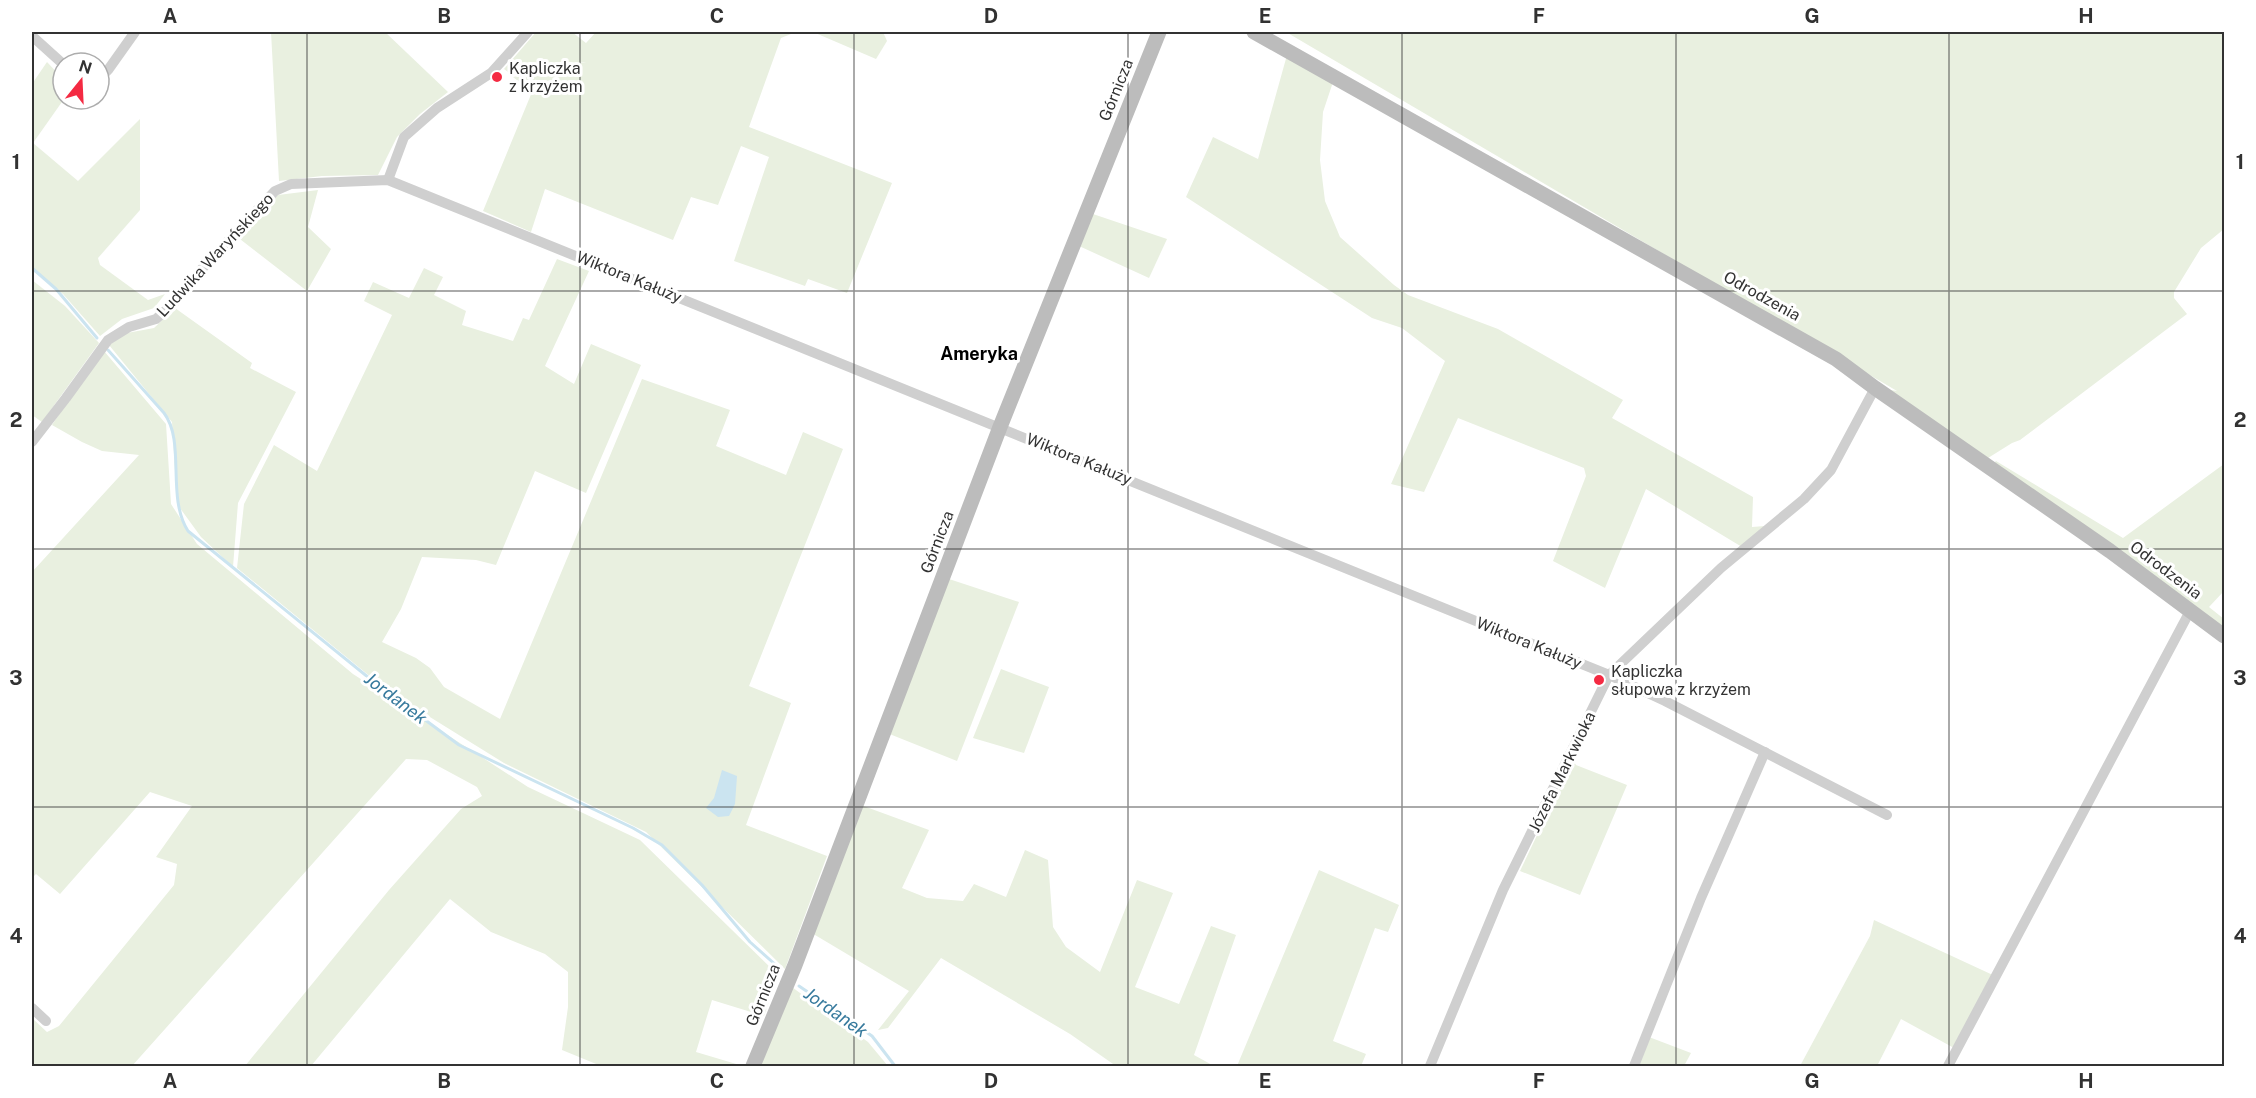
<svg xmlns="http://www.w3.org/2000/svg" width="2256" height="1098" font-family="'Public Sans',sans-serif">
	<rect width="100%" height="100%" fill="#fff"/>
	<g fill="#e9f0e0">
		<polygon points="271,32 385,32 448,92 420,114 397,137 378,175 322,176 279,181"/>
		<polygon points="536,32 572,32 586,43 596,32 796,32 781,38 749,127 892,183 847,293 808,279 805,286 734,261 769,157 741,146 718,205 691,197 673,240 545,189 531,232 483,211 532,92 513,77 586,62 508,72 504,69"/>
		<polygon points="813,32 883,32 887,41 876,59"/>
		<polygon points="1286,32 2224,32 2224,229 2201,248 2174,292 2174,298 2187,314 2020,440 2012,443 1988,458 1884,389 1897,391"/>
		<polygon points="1287,55 1333,82 1323,112 1320,160 1325,201 1340,237 1394,285 1408,295 1498,329 1623,400 1612,418 1753,497 1752,527 1765,526 1742,547 1646,489 1605,588 1553,561 1586,476 1584,468 1458,418 1424,492 1391,484 1445,361 1402,328 1372,318 1186,197 1213,137 1258,159"/>
		<polygon points="47,62 63,79 64,99 33,143 78,181 140,119 140,210 98,258 100,265 148,300 165,294 154,308 122,319 100,336 63,294 32,270 32,84"/>
		<polygon points="318,190 308,227 331,249 307,291 236,236 278,195"/>
		<polygon points="1090,213 1167,239 1149,278 1079,246"/>
		<polygon points="557,259 589,271 545,366 574,384 591,344 641,365 586,493 535,471 496,565 476,560 422,557 401,609 382,642 416,658 430,668 444,687 500,719 642,379 730,410 716,446 786,475 803,432 843,449 749,686 791,703 746,825 827,856 785,969 646,832 504,763 388,691 237,568 244,504 274,445 317,471 392,315 364,301 373,282 409,298 424,268 443,277 434,295 466,311 462,325 513,341 523,318 529,320"/>
		<polygon points="32,280 65,306 99,343 42,422 32,415"/>
		<polygon points="175,308 252,363 250,368 296,392 238,503 233,567 201,537 177,504 172,422 109,345 127,333 154,328"/>
		<polygon points="104,351 166,424 171,504 197,544 353,674 528,787 640,840 778,975 764,1016 712,1000 696,1052 743,1066 601,1066 562,1050 568,1007 568,972 545,954 491,932 450,899 311,1066 245,1066 389,890 461,809 482,796 477,787 427,760 406,759 132,1066 32,1066 32,1018 47,1032 59,1026 174,885 177,864 156,857 192,806 150,792 60,894 36,874 32,878 32,572 139,455 102,451 82,442 52,425 96,359"/>
		<polygon points="1996,461 2123,538 2224,464 2224,591 2209,607 2224,619 2224,628 1993,464"/>
		<polygon points="949,579 1019,602 957,761 887,733"/>
		<polygon points="1001,669 1049,687 1024,753 973,738"/>
		<polygon points="1573,760 1576,765 1627,785 1580,895 1520,871"/>
		<polygon points="858,804 929,830 902,888 927,898 963,901 974,884 1006,897 1025,850 1048,860 1053,927 1066,947 1100,972 1137,880 1173,893 1135,987 1179,1004 1211,926 1236,935 1194,1055 1214,1066 1116,1066 1070,1034 941,958 888,1028 878,1030 909,991 810,932"/>
		<polygon points="1319,870 1399,905 1388,932 1375,928 1333,1041 1366,1054 1361,1066 1237,1066"/>
		<polygon points="1874,920 1995,976 1954,1048 1901,1019 1877,1066 1800,1066 1870,936"/>
		<polygon points="789,985 868,1042 888,1066 758,1066"/>
		<polygon points="1649,1037 1691,1053 1684,1066 1638,1066"/>
	</g>
	<polygon fill="#cbe4f0" points="722,770 737,776 735,804 729,816 718,817 706,808 714,798"/>
	<g fill="none" stroke-linecap="round" stroke-linejoin="round">
		<g stroke="#cbe4f0" stroke-width="3">
			<polyline points="32,268 56,289 97,338"/>
			<path d="M108 350 164 413C186 442 166 497 188 531L374 682 459 745 633 828 662 845 702 885 750 942 777 966"/>
			<polyline points="799,986 872,1036 895,1066"/>
		</g>
		<g stroke="#cfcfcf" stroke-width="10">
			<polyline points="32,36 63,64"/>
			<polyline points="99,79 108,70 135,32"/>
			<polyline points="388,180 404,137 437,108 491,73 528,32"/>
			<polyline points="32,442 66,398 108,340 129,327 156,319 176,301 199,272 275,191 291,184 388,180 1609,675 1665,701 1887,815"/>
			<polyline points="32,1008 46,1021"/>
			<polyline points="1430,1066 1503,890 1609,675 1721,568 1804,499 1831,470 1875,388"/>
			<polyline points="1634,1066 1701,898 1765,752"/>
			<polyline points="1948,1066 2190,611"/>
		</g>
		<g stroke="#bcbcbc" stroke-width="15">
			<polyline points="1254,32 1836,359 1875,388 2110,551 2224,636"/>
			<polyline points="753,1066 795,965 1000,427 1159,32"/>
		</g>
	</g>
	<path fill="none" stroke="#323232" stroke-width="1.5" stroke-opacity="0.55" d="M307 32V1066M580 32V1066M854 32V1066M1128 32V1066M1402 32V1066M1676 32V1066M1949 32V1066M32 291H2224M32 549H2224M32 807H2224"/>
	<g fill="#f42a42" stroke="#fff" stroke-width="2">
		<circle cx="497" cy="77" r="6"/>
		<circle cx="1599" cy="680" r="6"/>
	</g>
	<g text-anchor="middle" dominant-baseline="central" stroke-width="6" stroke-linejoin="round" paint-order="stroke">
		<g font-size="16" fill="#323232" stroke="#fff" text-anchor="start">
			<text x="509" y="68">Kapliczka<tspan x="509" dy="18">z krzyżem</tspan></text>
			<text x="1611" y="671">Kapliczka<tspan x="1611" dy="18">słupowa z krzyżem</tspan></text>
		</g>
		<g font-size="16" fill="#323232" stroke="#fff">
			<text transform="translate(1116 90) rotate(-68)">Górnicza</text>
			<text transform="translate(215 255) rotate(-47)">Ludwika Waryńskiego</text>
			<text transform="translate(629 277) rotate(22)">Wiktora Kałuży</text>
			<text transform="translate(1762 296) rotate(29)">Odrodzenia</text>
			<text transform="translate(1079 459) rotate(22)">Wiktora Kałuży</text>
			<text transform="translate(937 542) rotate(-69)">Górnicza</text>
			<text transform="translate(2166 570) rotate(37)">Odrodzenia</text>
			<text transform="translate(1529 643) rotate(22)">Wiktora Kałuży</text>
			<text transform="translate(1562 772) rotate(-64)">Józefa Markwioka</text>
			<text transform="translate(763 995) rotate(-68)">Górnicza</text>
		</g>
		<g font-size="18" font-weight="bold" fill="#000" stroke="#fff">
			<text x="979" y="353">Ameryka</text>
		</g>
		<g font-size="18" font-style="italic" fill="#377a9d" stroke="#fff">
			<text transform="translate(396 698) rotate(37)">Jordanek</text>
			<text transform="translate(836 1012) rotate(35)">Jordanek</text>
		</g>
	</g>
	<rect width="2256" height="1098" fill="none" stroke="#ffffff" stroke-width="66"/>
	<g transform="translate(81 81) rotate(18)"><circle r="28" fill="#ffffff" stroke="#adadad" stroke-width="1.5"/>
	<path d="M0-4.5L10 22L0 15L-10 22Z" fill="#f42a42"/>
	<text y="-9" font-size="16" font-weight="bold" text-anchor="middle" fill="#323232">N</text>
	</g>
	<rect x="33" y="33" width="2190" height="1032" fill="none" stroke="#323232" stroke-width="2"/>
	<g font-size="20" text-anchor="middle" font-weight="bold" fill="#323232">
		<text x="170" y="23">A</text>
		<text x="444" y="23">B</text>
		<text x="717" y="23">C</text>
		<text x="991" y="23">D</text>
		<text x="1265" y="23">E</text>
		<text x="1539" y="23">F</text>
		<text x="1812" y="23">G</text>
		<text x="2086" y="23">H</text>
		<text x="16" y="169">1</text>
		<text x="2240" y="169">1</text>
		<text x="16" y="427">2</text>
		<text x="2240" y="427">2</text>
		<text x="16" y="685">3</text>
		<text x="2240" y="685">3</text>
		<text x="16" y="943">4</text>
		<text x="2240" y="943">4</text>
		<text x="170" y="1088">A</text>
		<text x="444" y="1088">B</text>
		<text x="717" y="1088">C</text>
		<text x="991" y="1088">D</text>
		<text x="1265" y="1088">E</text>
		<text x="1539" y="1088">F</text>
		<text x="1812" y="1088">G</text>
		<text x="2086" y="1088">H</text>
	</g>
</svg>
